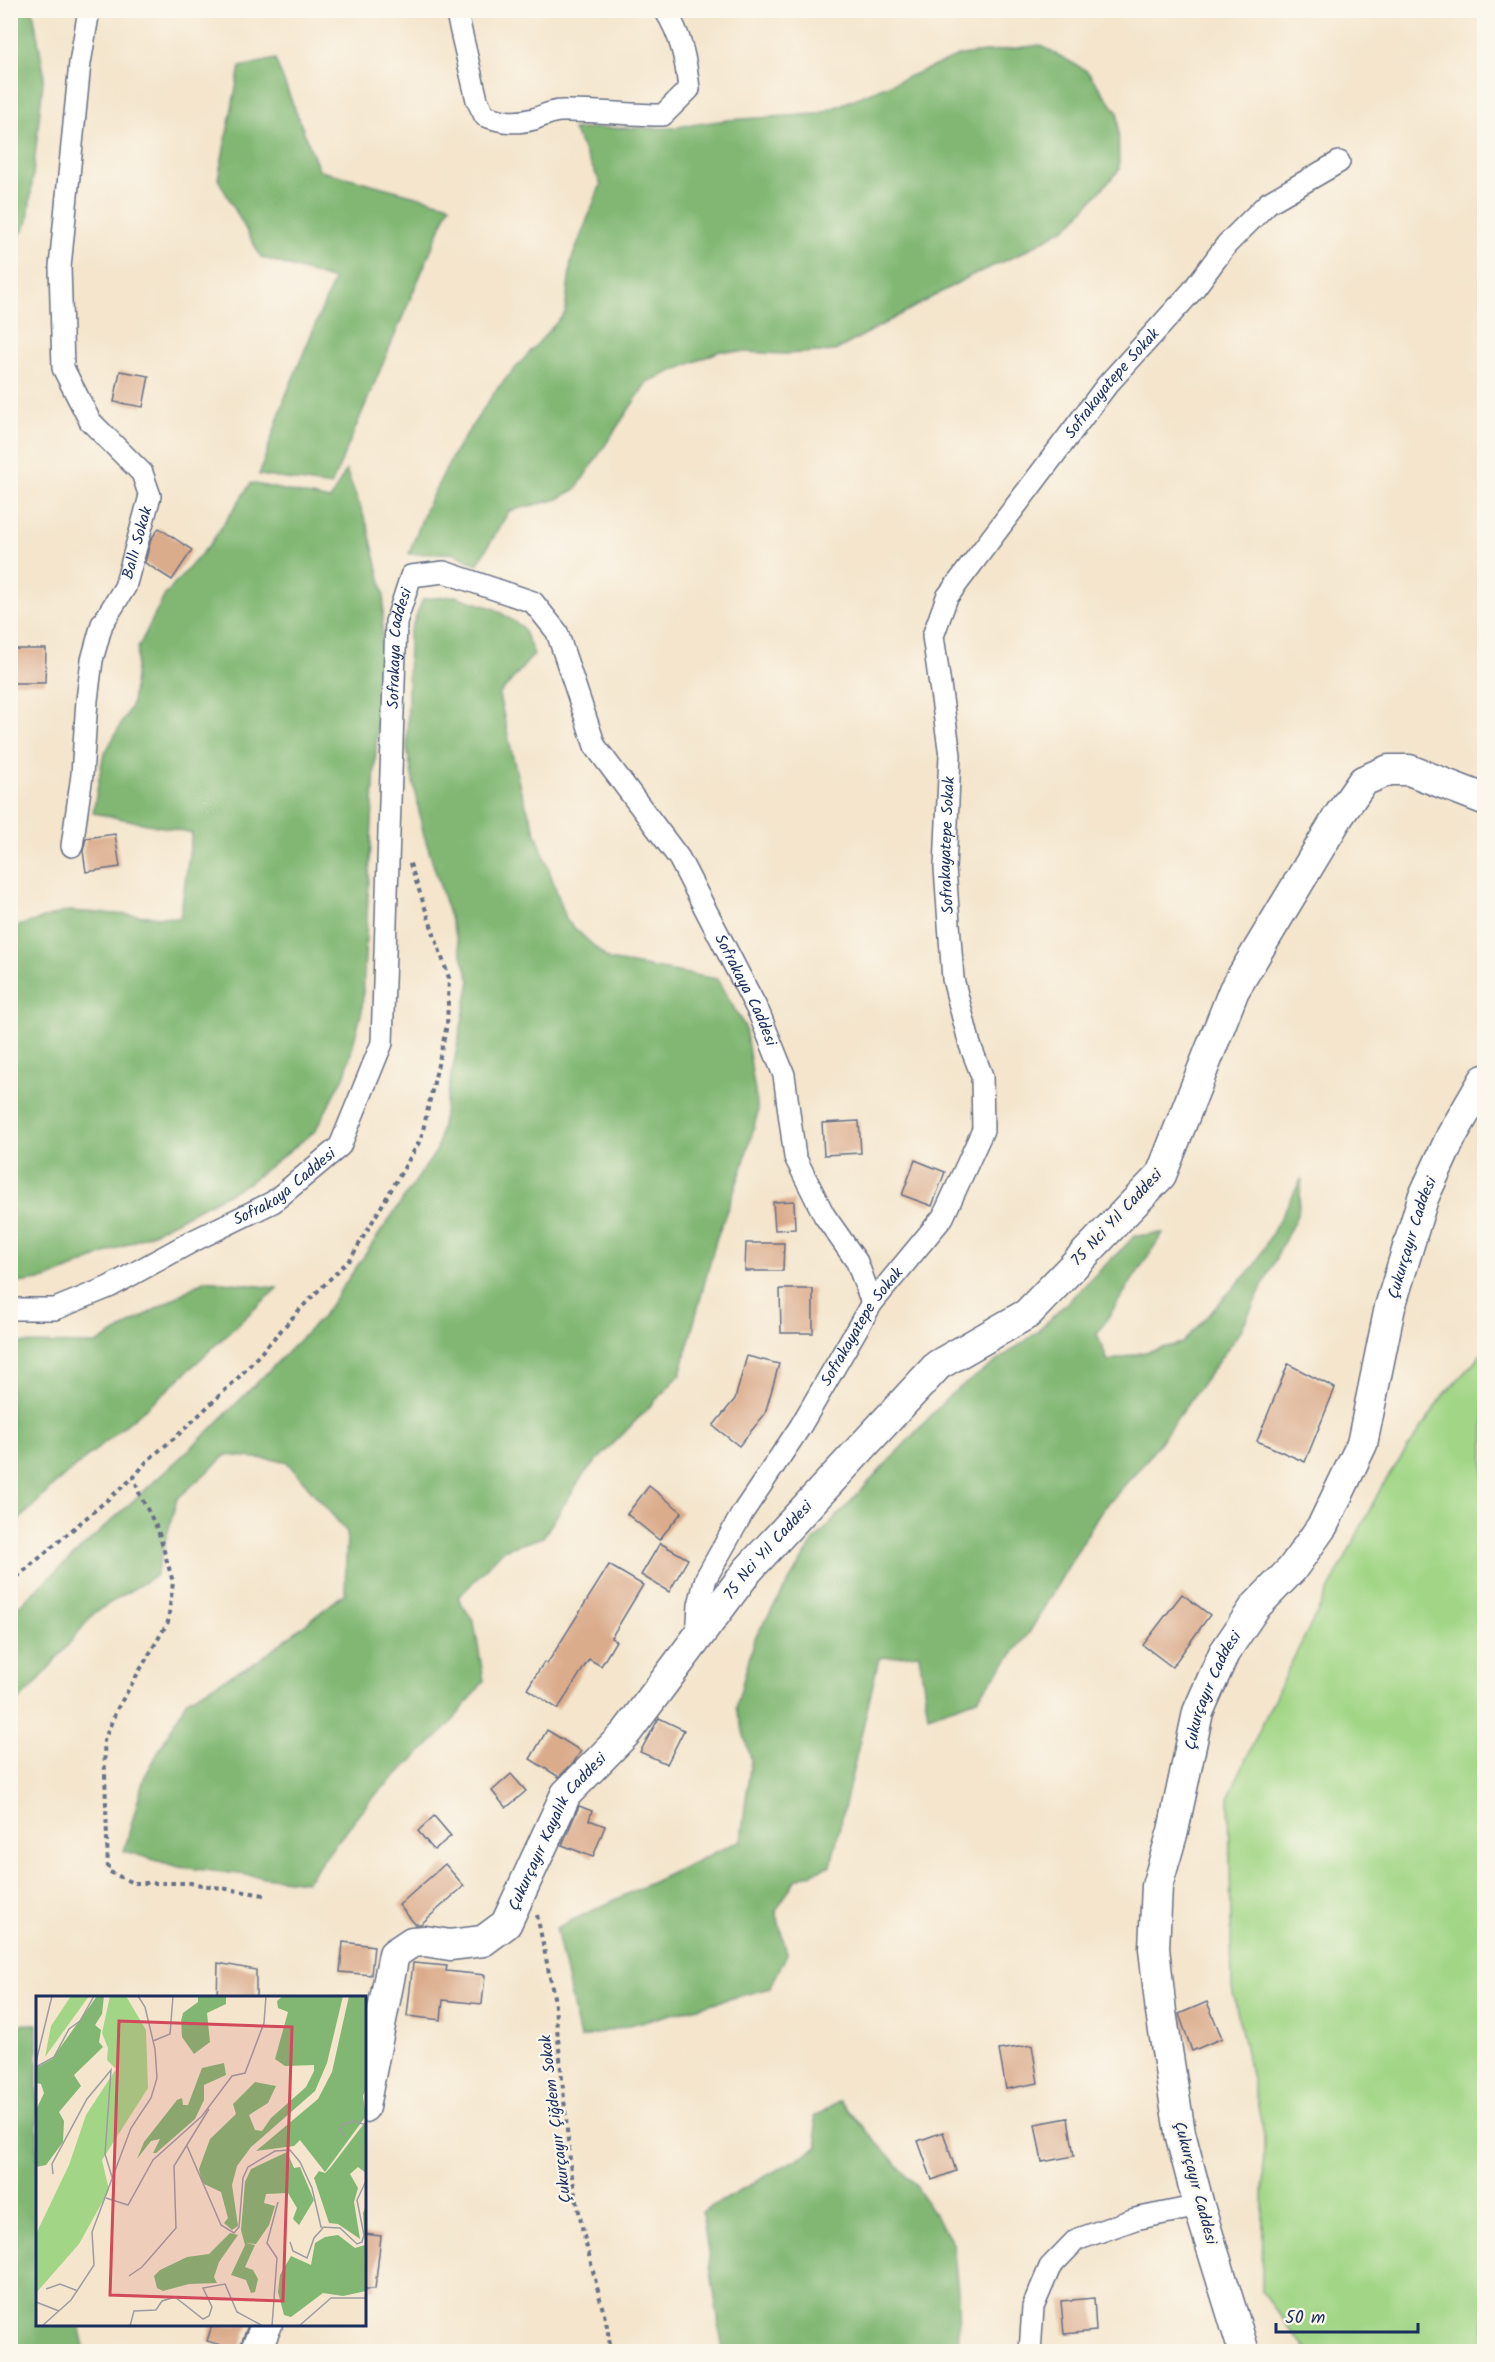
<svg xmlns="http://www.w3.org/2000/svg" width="1495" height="2362" font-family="Kalam,sans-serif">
	<rect width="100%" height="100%" fill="#fbf7ec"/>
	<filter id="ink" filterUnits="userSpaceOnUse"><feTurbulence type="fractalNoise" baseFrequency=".0167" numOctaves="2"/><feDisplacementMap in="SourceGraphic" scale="12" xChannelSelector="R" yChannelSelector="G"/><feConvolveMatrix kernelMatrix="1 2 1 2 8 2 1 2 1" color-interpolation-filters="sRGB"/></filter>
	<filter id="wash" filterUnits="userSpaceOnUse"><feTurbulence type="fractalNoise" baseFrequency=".008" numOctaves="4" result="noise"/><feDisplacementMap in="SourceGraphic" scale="24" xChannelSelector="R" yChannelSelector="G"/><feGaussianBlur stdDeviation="1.35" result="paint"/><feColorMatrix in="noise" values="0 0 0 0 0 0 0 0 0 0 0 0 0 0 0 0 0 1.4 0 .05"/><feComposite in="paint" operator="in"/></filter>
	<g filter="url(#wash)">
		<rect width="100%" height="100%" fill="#f4e5cc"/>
		<polygon fill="#a2d686" stroke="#5e8272" stroke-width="1.5" points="1484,1351 1484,2351 1307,2351 1262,2292 1264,2134 1232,1988 1229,1796 1286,1673 1382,1486 1444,1395"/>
		<g fill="#81b773" stroke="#4e7368" stroke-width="1.5">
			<polygon points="11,10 33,11 44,73 28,221 11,251"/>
			<polygon points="1040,45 1087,71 1118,113 1119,170 1070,225 1018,255 970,276 835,351 785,354 720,351 647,382 576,489 558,499 509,511 477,565 454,553 409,554 426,508 454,453 496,390 565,313 571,261 601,184 573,130 597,128 670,128 726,120 818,114 961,55"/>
			<polygon points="275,59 319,170 450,205 331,486 259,475 286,395 334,280 261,257 218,179 240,67"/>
			<polygon points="346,470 368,527 384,595 362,1011 345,1075 315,1131 248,1183 153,1233 47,1279 11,1284 11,928 68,911 180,918 192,833 93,813 103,757 132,704 138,648 165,595 211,543 251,483 330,500"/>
			<polygon points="455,596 495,609 522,627 534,654 499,695 520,788 567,921 609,960 717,979 745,1027 758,1112 742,1169 716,1240 680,1375 583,1475 543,1537 503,1550 458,1598 474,1622 484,1681 448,1727 370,1800 306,1882 179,1867 124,1851 144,1778 187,1700 259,1660 345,1593 347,1532 286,1461 226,1455 177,1499 156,1575 95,1612 34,1686 11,1708 11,1613 207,1433 322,1317 437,1150 470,981 423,832 407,749 409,634 423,599"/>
			<polygon points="1302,1178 1298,1213 1241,1330 1146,1461 1099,1514 1029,1633 977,1699 928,1716 919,1654 879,1658 831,1865 795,1880 776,1911 787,1954 770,1988 580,2038 556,1928 741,1840 751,1759 736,1708 754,1639 813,1542 951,1394 1036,1333 1135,1236 1163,1233 1097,1334 1108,1361 1182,1343 1254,1266"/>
			<polygon points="205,1280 277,1288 165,1392 55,1484 11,1528 11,1343 96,1344"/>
			<polygon points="37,2024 38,2324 79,2325 85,2351 11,2351 11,2025"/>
			<polygon points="840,2101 916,2186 953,2243 958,2291 959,2351 723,2351 702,2212 818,2147 814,2117"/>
		</g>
		<g id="blocks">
			<g fill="#dbac8c">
				<polygon points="120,371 149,376 143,407 114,402"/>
				<polygon points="159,528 192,550 172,580 145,563 151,539"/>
				<polygon points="10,649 46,649 45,683 10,683"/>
				<polygon points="115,834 120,867 86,872 83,851 86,838"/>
				<polygon points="859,1121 861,1153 824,1155 822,1123"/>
				<polygon points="915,1160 945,1172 932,1206 902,1195"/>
				<polygon points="794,1201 795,1229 775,1230 773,1202"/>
				<polygon points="746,1243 784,1243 783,1271 745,1271"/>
				<polygon points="780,1289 813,1289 813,1333 781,1333"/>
				<polygon points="747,1356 779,1364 765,1414 739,1446 713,1426 735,1399"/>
				<polygon points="1288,1364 1335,1388 1305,1462 1257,1441"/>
				<polygon points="649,1486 682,1512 659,1540 627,1514"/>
				<polygon points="660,1543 688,1559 669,1592 641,1575"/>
				<polygon points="609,1565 643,1585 611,1638 616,1641 601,1666 589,1659 558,1709 527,1689 544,1662 547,1664"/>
				<polygon points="1182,1594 1210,1615 1172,1667 1143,1645"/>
				<polygon points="659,1718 684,1730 667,1764 640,1752"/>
				<polygon points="547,1730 581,1751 574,1762 559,1777 530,1759"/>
				<polygon points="511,1774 526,1791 506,1808 492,1791"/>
				<polygon points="579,1806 592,1811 589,1820 605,1826 593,1857 562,1845"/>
				<polygon points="434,1816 451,1836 434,1850 418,1831"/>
				<polygon points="445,1864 464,1886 421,1924 415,1924 399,1905"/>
				<polygon points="343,1942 374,1946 371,1975 340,1972"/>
				<polygon points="218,1963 256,1970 256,1998 217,1998"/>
				<polygon points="413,1963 447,1966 446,1971 485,1975 482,2004 443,2000 441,2020 407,2016"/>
				<polygon points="1207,2002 1222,2038 1192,2051 1179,2014"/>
				<polygon points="1032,2045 1038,2083 1006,2089 999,2050"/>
				<polygon points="1068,2118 1074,2156 1042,2162 1035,2124"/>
				<polygon points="943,2132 956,2171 932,2180 918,2141"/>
				<polygon points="364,2234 381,2236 375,2289 364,2289"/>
				<polygon points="1094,2298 1096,2331 1064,2334 1061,2301"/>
				<polygon points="212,2325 248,2325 238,2352 223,2352 224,2346 207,2341"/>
			</g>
		</g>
	</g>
	<g filter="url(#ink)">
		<use href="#blocks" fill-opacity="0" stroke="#676f84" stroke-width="1.5"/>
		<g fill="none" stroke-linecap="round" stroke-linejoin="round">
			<g stroke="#676f84" stroke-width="24">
				<g id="street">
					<path d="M456 10 477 100 485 116C504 122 514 124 534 119 543 116 552 111 561 111 595 110 629 115 663 115L689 89C686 60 681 35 665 10"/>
					<path id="s1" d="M72 846 82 775 87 700 92 660 102 624 125 587 150 496 142 473 90 421 63 368 60 267 80 63 89 10"/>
					<path id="s2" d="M10 1309H55L109 1287 193 1241 273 1202 340 1146 382 1043 396 622 411 576 444 572 533 602 557 632 595 746 679 858 759 1013 784 1075 795 1157 824 1215 857 1262 872 1303"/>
					<path id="s3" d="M697 1637 699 1605 706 1578 743 1512 800 1427 872 1303 943 1217 983 1130 982 1076 970 1045 953 979 945 868 950 755 933 636 947 597 1107 385 1193 290 1227 244 1268 203 1339 162"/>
					<polyline points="1030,2352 1033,2307 1050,2267 1076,2240 1135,2219 1199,2206"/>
				</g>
			</g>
			<g stroke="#676f84" stroke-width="33">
				<g id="secondary">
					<path id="s4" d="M364 2107 394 1954 412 1942 425 1941 450 1945 483 1941 506 1924 566 1794 626 1733 748 1570 938 1365 1027 1314 1161 1175 1234 990 1338 817 1363 781 1389 770H1409L1484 799"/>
					<polyline points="255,2352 267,2324"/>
					<path id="s5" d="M1244 2352 1199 2206 1180 2133 1161 2012 1154 1948 1157 1886 1173 1831 1198 1712 1224 1653 1255 1607 1292 1569 1323 1525 1362 1444 1390 1307 1423 1198 1452 1135 1484 1080"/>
				</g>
			</g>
			<g stroke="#676f84" stroke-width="4" stroke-dasharray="4.5 4.5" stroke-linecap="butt">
				<polyline points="10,1583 134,1477"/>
				<polyline points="264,1895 190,1883 133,1883 108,1871 104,1741 116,1711 168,1622 173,1582 158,1530 140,1495 134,1477 148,1460 178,1435 241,1375 302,1307 351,1258 421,1139 447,1025 449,978 409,861"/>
				<polyline points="537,1915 554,1997 571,2171 583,2232 607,2326 611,2352"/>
			</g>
			<use href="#street" stroke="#fff" stroke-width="21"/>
			<use href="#secondary" stroke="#fff" stroke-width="30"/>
		</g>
	</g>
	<g text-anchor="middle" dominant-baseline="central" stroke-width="4.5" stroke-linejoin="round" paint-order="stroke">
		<g font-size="16" fill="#1b2f5e" stroke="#fbf7ec">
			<text stroke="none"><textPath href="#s3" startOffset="1400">Sofrakayatepe Sokak</textPath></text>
			<text stroke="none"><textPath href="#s1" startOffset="314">Ballı Sokak</textPath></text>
			<text stroke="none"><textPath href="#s2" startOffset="882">Sofrakaya Caddesi</textPath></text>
			<text stroke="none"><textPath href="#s3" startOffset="878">Sofrakayatepe Sokak</textPath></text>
			<text stroke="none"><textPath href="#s2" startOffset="1530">Sofrakaya Caddesi</textPath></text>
			<text stroke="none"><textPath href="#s2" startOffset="306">Sofrakaya Caddesi</textPath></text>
			<text transform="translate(1117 1218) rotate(-47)">75 Nci Yıl Caddesi</text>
			<text stroke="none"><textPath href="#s5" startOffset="1185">Çukurçayır Caddesi</textPath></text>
			<text stroke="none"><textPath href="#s3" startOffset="356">Sofrakayatepe Sokak</textPath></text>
			<text stroke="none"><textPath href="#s4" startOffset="738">75 Nci Yıl Caddesi</textPath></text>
			<text stroke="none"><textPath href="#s5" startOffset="681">Çukurçayır Caddesi</textPath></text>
			<text stroke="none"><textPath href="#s4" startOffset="384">Çukurçayır Kayalık Caddesi</textPath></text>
			<text transform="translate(556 2119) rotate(-97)">Çukurçayır Çiğdem Sokak</text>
			<text transform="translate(1195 2183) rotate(75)">Çukurçayır Caddesi</text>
		</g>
	</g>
	<g transform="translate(36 1996)">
		<rect width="330" height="330" fill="#f4e5cc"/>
		<path d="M35 0H53L9 61 15 30ZM74 0H90L110 34 112 92 66 164 73 194 43 248 0 297V238L33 169 50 119 80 73 71 64 72 52 66 37Z" fill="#a2d686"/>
		<path d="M61 0H68L66 18 59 29 65 34 63 46 67 51 38 79 45 90 23 116 28 125 27 146 10 169 0 171V114L8 97 5 88 0 87V72L16 63ZM162 0H190V8L171 17 174 46 158 58 146 41 145 25 147 17 162 6ZM247 0H307L291 67 279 95 215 151 201 170 196 189 202 230 196 234 188 227 192 222 185 196 168 188 165 183 163 173 174 143 200 118 197 108 219 86 240 90 232 107 213 119 219 134 226 135 235 122 270 91 278 75V69L249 70 239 63 252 16 242 12 241 5ZM313 0H330V92L327 100 330 120 289 176 264 144 258 150 220 155 282 103 296 76ZM188 67 190 79 168 89V104L159 123 120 157H117L124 143 115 145 101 163 108 146 141 104 146 102 147 109H152L166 72ZM330 125V177L322 171 314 178 322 192 318 206 324 243 302 228 293 227 278 182 283 175 289 177 294 172ZM251 156 258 172 264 171 278 204 263 229 257 223 261 212 252 197 230 198 228 207 239 210 233 229 220 248 210 247 219 249 209 271 217 274 222 283 219 296 215 297 210 284 195 279 209 249 205 234 209 186 215 173ZM330 209V295L307 300 287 297 255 321 248 319 242 296 244 279 255 260 275 269 279 247 289 241 302 239 319 252 329 249 327 217ZM194 237 202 239 183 266 178 281 181 287 153 288 127 295 121 292 118 280 124 274 151 261 173 258Z" fill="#81b773"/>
		<path fill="none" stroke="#9d9ca0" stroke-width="1.5" d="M117 45 134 38 137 0M0 66 16 0M0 71 18 61 33 33 44 25 58 0M309 140 304 134 306 129 318 125 330 129M151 150 185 229 198 237 203 231 207 182 212 171 239 155 254 154 264 166 276 192 285 231 304 232 321 248 326 246 328 239 321 204 330 185M17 178 16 168 51 103 75 74 69 158 76 181M70 202 92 209 117 164 166 120 196 80 209 77 228 27 230 0M254 246 257 255 271 262 278 242 287 232M93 280 106 271 140 232 138 170 173 113M10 293 24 288 42 295M0 306 23 315M6 330 35 304 58 269 56 236 95 132 115 102 121 82 119 53 109 11 102 0M94 330 98 315 120 314 126 305 139 301 167 323 173 320 176 311 167 292 189 288 201 316 227 330M236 330 241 262 231 247 242 206M263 330 295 302H330"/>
		<path fill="#d1495b" fill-opacity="0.15" stroke="#d1495b" stroke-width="3" d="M83 25 256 31 247 305 74 299Z"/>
		<rect width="330" height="330" fill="none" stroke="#1b2f5e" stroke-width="3"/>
	</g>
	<rect width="1495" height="2362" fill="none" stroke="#fbf7ec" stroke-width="36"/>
	<path d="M1276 2323v9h142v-9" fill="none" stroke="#1b2f5e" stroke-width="3"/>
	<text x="1285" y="2323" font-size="18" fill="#1b2f5e" stroke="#fbf7ec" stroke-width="4.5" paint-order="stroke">50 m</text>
</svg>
